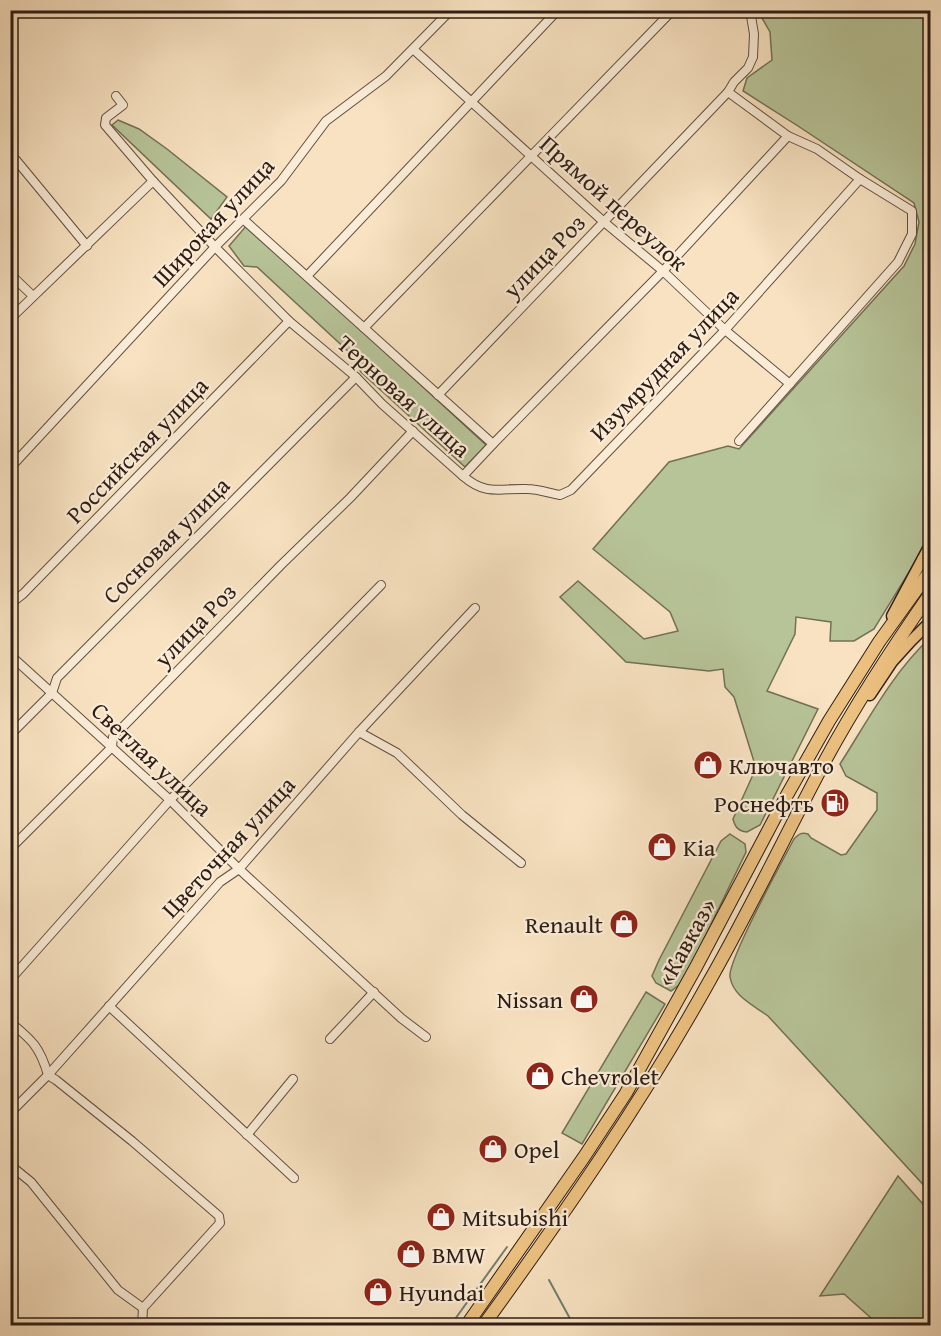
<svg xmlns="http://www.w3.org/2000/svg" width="941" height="1336" font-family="'Gentium Book Plus',serif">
	<rect width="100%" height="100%" fill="#f8e2c1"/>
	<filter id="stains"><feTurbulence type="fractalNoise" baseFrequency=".00333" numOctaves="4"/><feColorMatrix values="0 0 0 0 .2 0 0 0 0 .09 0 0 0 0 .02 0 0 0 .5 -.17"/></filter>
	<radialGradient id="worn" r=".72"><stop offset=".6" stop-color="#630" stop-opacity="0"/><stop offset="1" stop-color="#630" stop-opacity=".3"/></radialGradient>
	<g fill="#b7c498" stroke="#727056" stroke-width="1.5">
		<path d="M758 11H930V529L919 556 874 629 854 641H830L831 622 796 617 795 634 767 691 818 709 760 825 747 832C738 831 735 827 733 819L756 768 734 697 725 687 723 669 709 671 626 662 560 597 578 581 644 639 678 631 670 612 593 549 669 462 728 446 739 449 904 266 915 244 919 222 914 203 798 126 743 91 747 78 772 60 770 32Z"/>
		<polygon points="118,120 139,129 167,149 227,197 211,219 112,125"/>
		<polygon points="247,225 486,445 465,467 361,372 350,353 257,267 244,266 229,246"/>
		<path d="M930 638V1192L768 1016C753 1005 733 996 730 977 727 961 783 860 794 839 799 834 801 832 808 834L811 838 841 855 846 854 877 810V793L846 776 840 764C867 722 893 672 930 638Z"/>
		<polygon points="730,834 745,844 746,852 687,974 679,985 671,991 656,983 652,976 659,960 721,841"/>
		<polygon points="646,992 665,1004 582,1144 562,1133"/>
		<polygon points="898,1176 930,1212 930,1325 879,1325 844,1294 820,1296"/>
	</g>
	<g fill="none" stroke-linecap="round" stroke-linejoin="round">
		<g stroke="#717d70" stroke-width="2">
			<polyline points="549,1280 574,1326"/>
			<polyline points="450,1326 507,1247"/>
		</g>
		<g stroke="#604e3f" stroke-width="10">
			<g id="minor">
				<polyline points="413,49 604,222 663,271 725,330 790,384"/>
				<polyline points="116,96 123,105 106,118 105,125 153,181 215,247 289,321 356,377 382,404 463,476 493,444 243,219"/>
				<polyline points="16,160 87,246"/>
				<polyline points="10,274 33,296"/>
				<polyline points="307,276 558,10"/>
				<polyline points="10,319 153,181"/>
				<polyline points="364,328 673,10"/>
				<polyline points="438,395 728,92"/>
				<polyline points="739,441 898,262 912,234 912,211 860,179 817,149 788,136 728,92 734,82 748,68 753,57 754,34 750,10"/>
				<polyline points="493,444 663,271 788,136"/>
				<polyline points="10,468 215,247 281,181 326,121 386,76 451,10"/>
				<path d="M463 476C486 496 499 488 527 489 538 489 549 493 560 495L571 490 725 330 860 179"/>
				<polyline points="10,604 23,594 289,321"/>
				<polyline points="10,655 170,800 239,869 401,1018 426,1037"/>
				<polyline points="359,732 397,753 462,815 521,863"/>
				<polyline points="10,735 52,693 57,678 356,377"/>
				<polyline points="10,849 112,747 113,737 281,565 350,498 413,431"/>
				<polyline points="10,980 170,800 381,585"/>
				<polyline points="109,1006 294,1178"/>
				<path d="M10 1022C32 1040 40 1047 48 1075L56 1080 132 1141 219 1216 220 1223 143 1308 142 1326"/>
				<polyline points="330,1039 374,992"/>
				<polyline points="10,1113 48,1075 220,882 239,869 359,732 475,608"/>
				<polyline points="247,1135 293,1079"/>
				<polyline points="10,1165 31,1182 118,1290 143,1308"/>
			</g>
		</g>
		<g stroke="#2e1c14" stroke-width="13">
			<g id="major">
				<polyline points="892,616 930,545"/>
				<polyline points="870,695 892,662 911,641 930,622"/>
			</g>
		</g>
		<g stroke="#2e1c14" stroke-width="14">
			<g id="highway">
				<polyline points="466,1326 584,1157 626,1093 696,967 787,795 829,721 879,642 930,571"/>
				<path d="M483 1326C564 1214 643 1101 710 980 751 908 787 832 826 759 857 702 893 647 930 594"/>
			</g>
		</g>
		<use href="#minor" stroke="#faecd7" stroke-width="8"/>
		<use href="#major" stroke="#ecc180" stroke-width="10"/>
		<use href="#highway" stroke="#ecc180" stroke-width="12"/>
	</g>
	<defs>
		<g id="shop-disc" transform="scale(1.5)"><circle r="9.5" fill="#8f2418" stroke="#faecd7"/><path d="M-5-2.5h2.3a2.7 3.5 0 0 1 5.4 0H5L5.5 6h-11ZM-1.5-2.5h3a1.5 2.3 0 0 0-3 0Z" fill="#fff"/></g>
		<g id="fuel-disc" transform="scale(1.5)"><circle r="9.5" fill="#8f2418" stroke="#faecd7"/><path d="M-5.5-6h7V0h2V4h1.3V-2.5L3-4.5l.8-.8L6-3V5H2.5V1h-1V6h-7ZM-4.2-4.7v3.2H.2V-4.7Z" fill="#fff"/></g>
	</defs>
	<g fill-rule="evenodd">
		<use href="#shop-disc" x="708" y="765"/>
		<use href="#fuel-disc" x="835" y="803"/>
		<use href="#shop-disc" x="662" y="847"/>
		<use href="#shop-disc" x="624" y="924"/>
		<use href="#shop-disc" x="584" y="999"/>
		<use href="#shop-disc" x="540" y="1076"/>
		<use href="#shop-disc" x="493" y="1149"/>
		<use href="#shop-disc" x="441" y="1217"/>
		<use href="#shop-disc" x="411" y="1254"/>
		<use href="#shop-disc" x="378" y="1292"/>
	</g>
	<g text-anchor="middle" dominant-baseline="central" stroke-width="4.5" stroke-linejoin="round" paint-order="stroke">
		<g font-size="24" fill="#2e1c14" stroke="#faecd7">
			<text transform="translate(614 203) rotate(42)">Прямой переулок</text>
			<text transform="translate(213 222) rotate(-47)">Широкая улица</text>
			<text transform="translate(544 256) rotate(-46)">улица Роз</text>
			<text transform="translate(664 364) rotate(-46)">Изумрудная улица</text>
			<text transform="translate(404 396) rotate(42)">Терновая улица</text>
			<text transform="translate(137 450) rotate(-46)">Российская улица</text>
			<text transform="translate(166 540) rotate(-45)">Сосновая улица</text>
			<text transform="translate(195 625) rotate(-46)">улица Роз</text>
			<text transform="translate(152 759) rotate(43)">Светлая улица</text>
			<text transform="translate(228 847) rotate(-47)">Цветочная улица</text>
			<text transform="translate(686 942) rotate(-61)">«Кавказ»</text>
		</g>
		<g font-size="24" fill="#2e1c14" stroke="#faecd7" text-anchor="start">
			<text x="729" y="765">Ключавто</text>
			<text x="814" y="803" text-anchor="end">Роснефть</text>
			<text x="683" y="847">Kia</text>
			<text x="603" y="924" text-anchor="end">Renault</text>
			<text x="563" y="999" text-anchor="end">Nissan</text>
			<text x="561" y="1076">Chevrolet</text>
			<text x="514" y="1149">Opel</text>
			<text x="462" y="1217">Mitsubishi</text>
			<text x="432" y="1254">BMW</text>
			<text x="399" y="1292">Hyundai</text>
		</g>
	</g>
	<rect width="941" height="1336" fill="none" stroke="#f8e2c1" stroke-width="36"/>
	<rect x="12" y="12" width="917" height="1312" fill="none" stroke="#2e1c14" stroke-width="3"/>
	<rect x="18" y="18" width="905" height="1300" fill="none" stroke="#2e1c14" stroke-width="1.5"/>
	<rect width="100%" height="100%" filter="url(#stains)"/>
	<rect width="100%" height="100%" fill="url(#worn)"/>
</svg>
